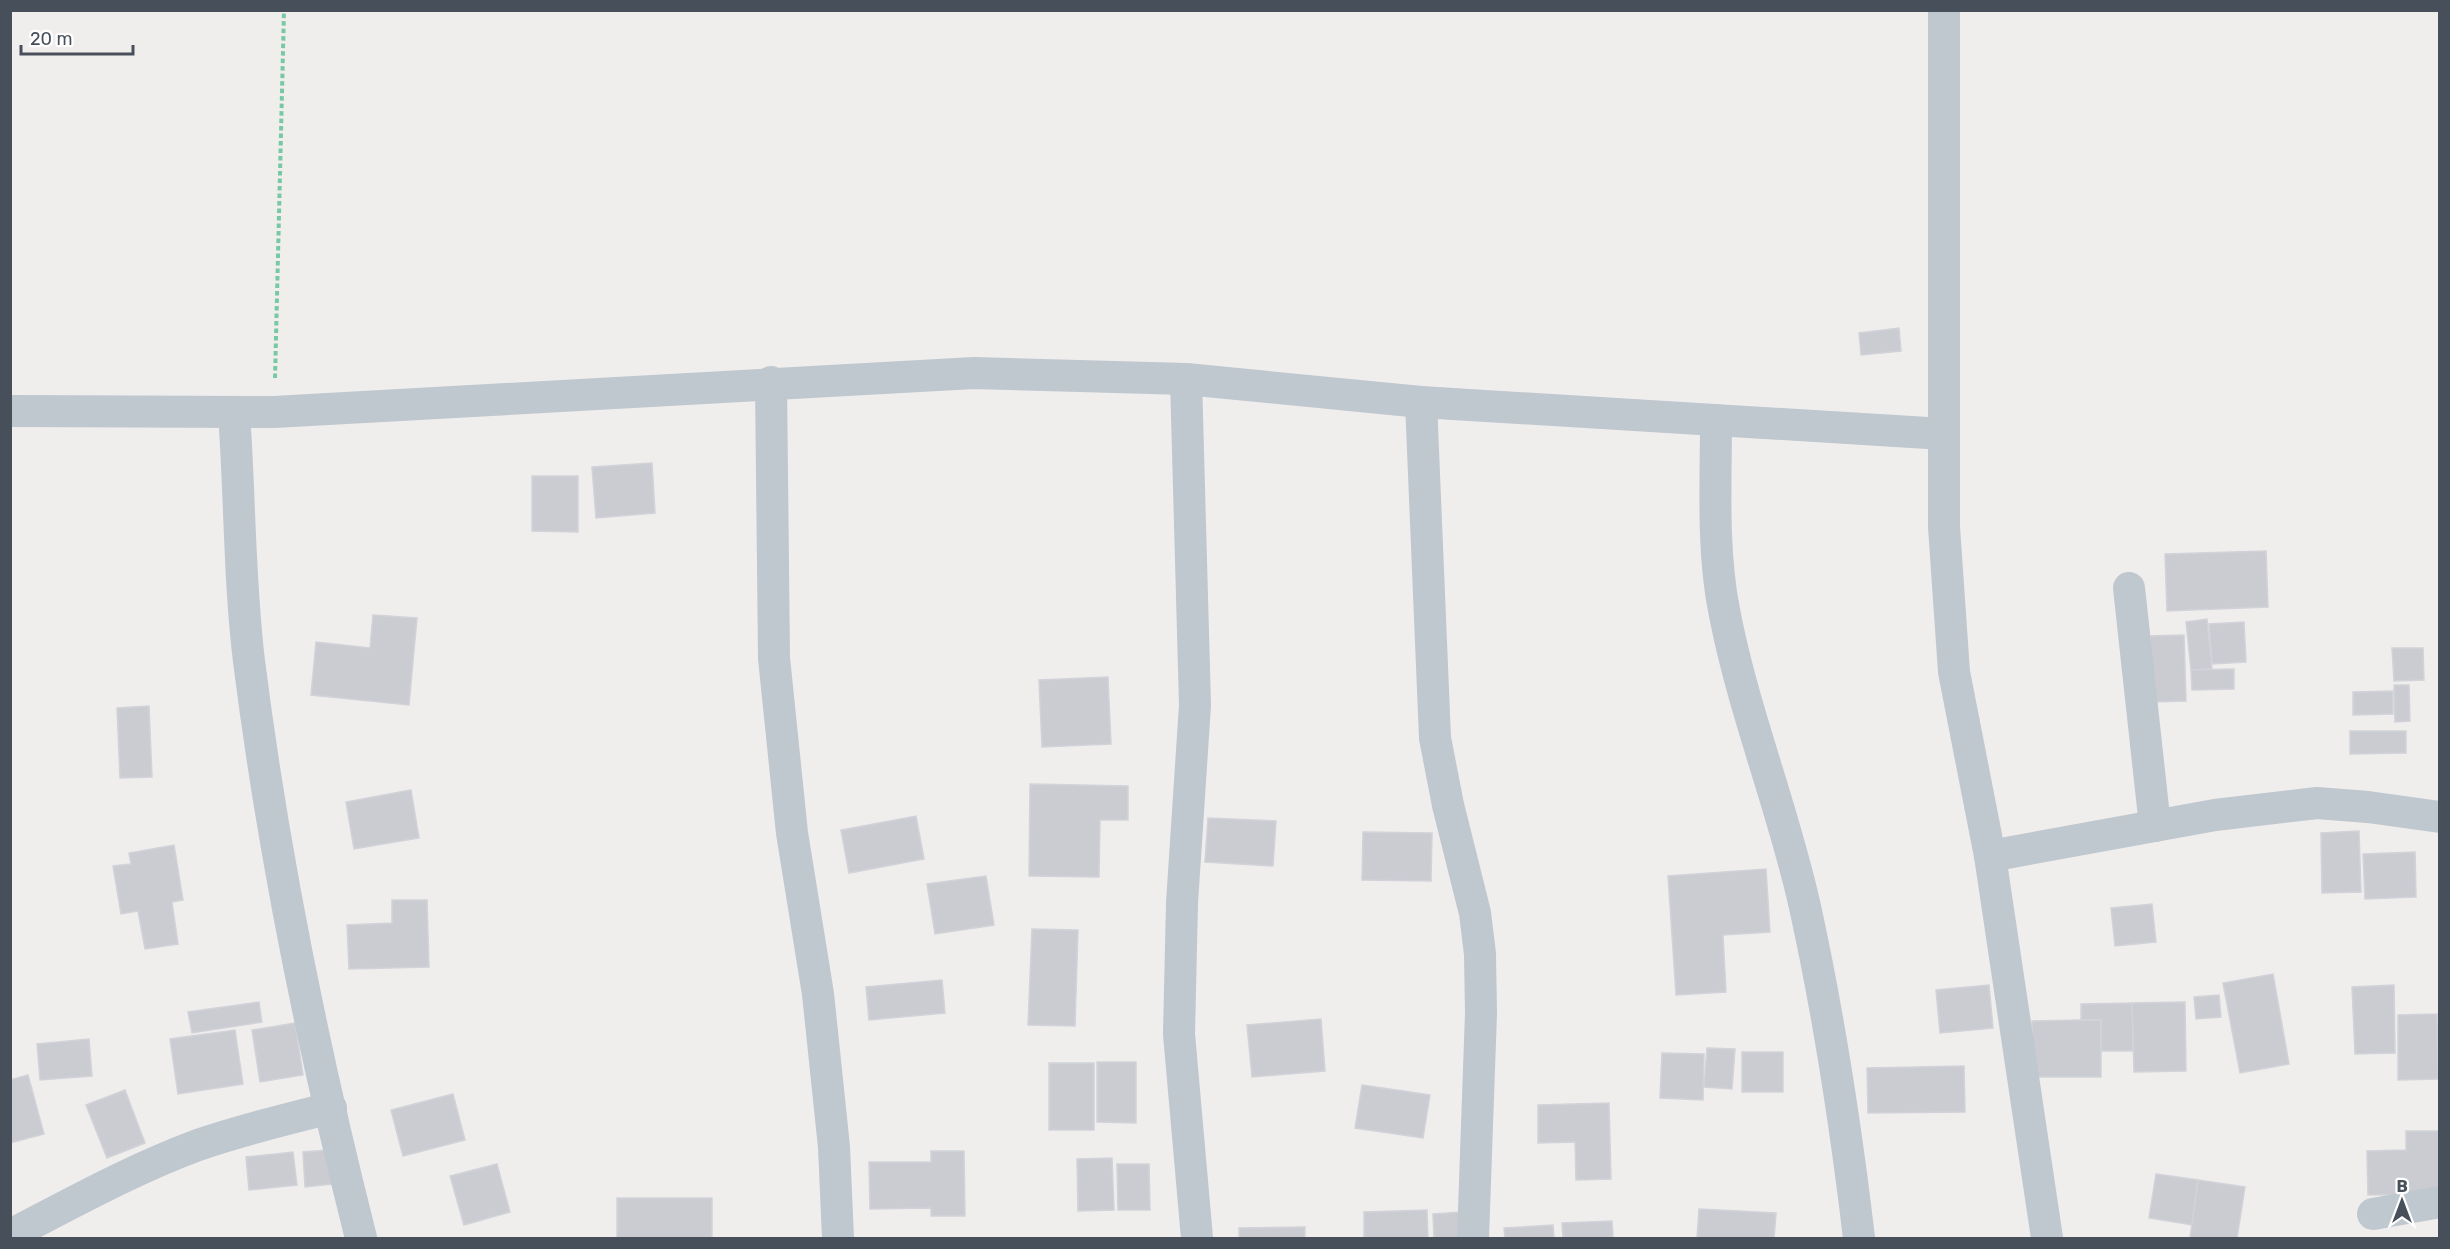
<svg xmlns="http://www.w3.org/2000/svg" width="2450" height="1249" font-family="Rubik,sans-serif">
	<rect width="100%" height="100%" fill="#f0eded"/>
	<g fill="#caccd2" stroke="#d1d3d9" stroke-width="1.5">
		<polygon points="1899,328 1901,351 1861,355 1859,333"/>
		<polygon points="652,463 655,513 596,518 592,467"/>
		<polygon points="532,476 578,476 578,532 532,531"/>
		<polygon points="2266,551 2268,607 2167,611 2165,554"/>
		<polygon points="373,615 417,618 409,705 311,695 316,642 370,648"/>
		<polygon points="2207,619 2212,669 2191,670 2186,622"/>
		<polygon points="2244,622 2246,662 2212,664 2209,624"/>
		<polygon points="2184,635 2186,701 2153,702 2150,636"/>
		<polygon points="2392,648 2423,648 2424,680 2394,681"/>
		<polygon points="2234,669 2234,689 2192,690 2191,670"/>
		<polygon points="1108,677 1111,744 1042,747 1039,680"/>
		<polygon points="2394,685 2409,685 2410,721 2395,722"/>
		<polygon points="2393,691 2393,714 2353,715 2353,692"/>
		<polygon points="149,706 152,777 120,778 117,708"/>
		<polygon points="2350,731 2406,731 2406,753 2350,754"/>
		<polygon points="1030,784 1128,786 1128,820 1100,820 1099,877 1029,876"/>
		<polygon points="411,790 419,838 354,849 346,802"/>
		<polygon points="916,816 924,859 849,873 841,830"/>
		<polygon points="1208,818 1276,821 1273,866 1205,862"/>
		<polygon points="2359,831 2361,892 2322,893 2321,833"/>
		<polygon points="1363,832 1432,833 1431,881 1362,880"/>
		<polygon points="174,845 183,900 172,902 178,944 145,949 138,911 121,914 113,866 131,864 129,853"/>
		<polygon points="2415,852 2416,897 2365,899 2363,854"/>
		<polygon points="1766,869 1770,932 1723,935 1726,992 1676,995 1668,876"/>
		<polygon points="986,876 994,925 935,934 927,884"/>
		<polygon points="392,900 427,900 429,967 349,969 347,925 392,923"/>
		<polygon points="2152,904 2156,942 2115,946 2111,908"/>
		<polygon points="1032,929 1078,930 1075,1026 1028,1025"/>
		<polygon points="2273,974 2289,1064 2240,1073 2223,983"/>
		<polygon points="942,980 945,1013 869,1020 866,987"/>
		<polygon points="1989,985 1993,1028 1940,1033 1936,990"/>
		<polygon points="2394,985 2395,1053 2355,1054 2352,987"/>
		<polygon points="2219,995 2221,1017 2196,1019 2194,997"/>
		<polygon points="259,1002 262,1022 192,1033 188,1012"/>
		<polygon points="2185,1002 2186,1071 2134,1072 2132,1003"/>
		<polygon points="2132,1003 2133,1051 2101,1051 2101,1020 2081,1020 2081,1004"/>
		<polygon points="2437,1014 2438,1079 2398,1080 2398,1015"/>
		<polygon points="1321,1019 1325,1071 1252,1077 1247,1025"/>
		<polygon points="2081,1020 2101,1020 2101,1077 2033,1077 2032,1021"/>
		<polygon points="295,1023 303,1075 260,1082 252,1030"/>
		<polygon points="235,1030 243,1084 178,1094 170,1039"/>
		<polygon points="89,1039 92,1076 40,1080 37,1044"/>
		<polygon points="1707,1048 1735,1049 1732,1089 1704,1087"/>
		<rect x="1742" y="1052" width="41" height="40"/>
		<polygon points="1662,1053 1704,1054 1703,1100 1660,1098"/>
		<polygon points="1097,1062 1136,1062 1136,1123 1097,1122"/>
		<rect x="1049" y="1063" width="45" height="67"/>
		<polygon points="1964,1066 1965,1112 1868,1113 1867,1068"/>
		<polygon points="28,1075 44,1134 10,1143 10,1080"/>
		<polygon points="1362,1085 1430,1095 1423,1138 1355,1128"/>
		<polygon points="125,1090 145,1143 107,1158 86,1105"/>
		<polygon points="453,1094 465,1140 403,1156 391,1110"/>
		<polygon points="1609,1103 1611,1179 1576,1180 1575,1142 1538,1143 1538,1105"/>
		<polygon points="2406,1131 2440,1131 2440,1194 2368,1195 2367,1151 2406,1150"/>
		<polygon points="329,1150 332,1184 305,1187 303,1152"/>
		<polygon points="931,1151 964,1151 965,1216 931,1216 931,1208 870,1209 869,1162 931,1162"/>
		<polygon points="293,1152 297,1185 249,1190 246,1157"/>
		<polygon points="1112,1158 1114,1210 1078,1211 1077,1159"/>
		<polygon points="497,1164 510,1212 464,1225 450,1176"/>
		<polygon points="1117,1164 1149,1164 1150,1210 1118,1210"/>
		<polygon points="2156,1174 2198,1180 2192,1225 2149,1218"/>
		<polygon points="2198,1180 2245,1187 2237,1238 2190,1238"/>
		<rect x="617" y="1198" width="95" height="40"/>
		<polygon points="1699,1209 1776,1213 1774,1238 1697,1238"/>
		<polygon points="1427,1210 1428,1238 1364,1238 1364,1212"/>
		<polygon points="1462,1212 1464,1238 1434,1238 1433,1214"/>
		<polygon points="1612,1221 1613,1238 1563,1238 1562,1223"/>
		<polygon points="1553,1225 1554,1238 1505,1238 1504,1228"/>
		<polygon points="1305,1227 1305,1238 1239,1238 1239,1228"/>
	</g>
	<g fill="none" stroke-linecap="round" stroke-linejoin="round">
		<polyline stroke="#77c8a4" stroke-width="4" stroke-dasharray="4.5 3" stroke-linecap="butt" points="275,378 284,10"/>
		<g stroke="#bfc7cf" stroke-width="32">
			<polyline points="1944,10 1944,527 1954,672 1990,856 2047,1238"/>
			<polyline points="1186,379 1195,705 1182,903 1179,1034 1197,1238"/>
			<polyline points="771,382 774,658 792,833 818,994 834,1147 838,1238"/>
			<polyline points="1421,402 1435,738 1448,805 1475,913 1480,954 1481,1013 1473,1238"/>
			<polyline points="10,411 274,412 974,373 1186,379 1421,402 1944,434"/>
			<path d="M234 413C240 495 239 579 249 661 273 852 314 1052 361 1238"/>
			<path d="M1716 420C1716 483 1712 549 1724 610 1743 711 1783 807 1805 907 1829 1016 1846 1128 1859 1238"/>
			<polyline points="2129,588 2155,826"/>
			<polyline points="1990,856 2215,815 2317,803 2368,807 2440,817"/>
			<polyline points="2373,1214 2440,1202"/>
			<path d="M10 1235C72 1203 133 1169 198 1145 242 1130 286 1119 331 1108"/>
		</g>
	</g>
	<rect width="2450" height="1249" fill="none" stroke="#47505a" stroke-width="24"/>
	<g transform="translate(2402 1201)" stroke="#ffffff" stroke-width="4.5" paint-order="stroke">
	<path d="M0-4.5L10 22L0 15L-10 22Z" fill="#47505a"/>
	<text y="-9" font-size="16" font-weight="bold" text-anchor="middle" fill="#47505a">B</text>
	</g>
	<path d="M21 45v9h112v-9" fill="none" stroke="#47505a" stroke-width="3"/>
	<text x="30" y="45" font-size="18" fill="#47505a" stroke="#ffffff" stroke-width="4.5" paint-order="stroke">20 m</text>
</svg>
